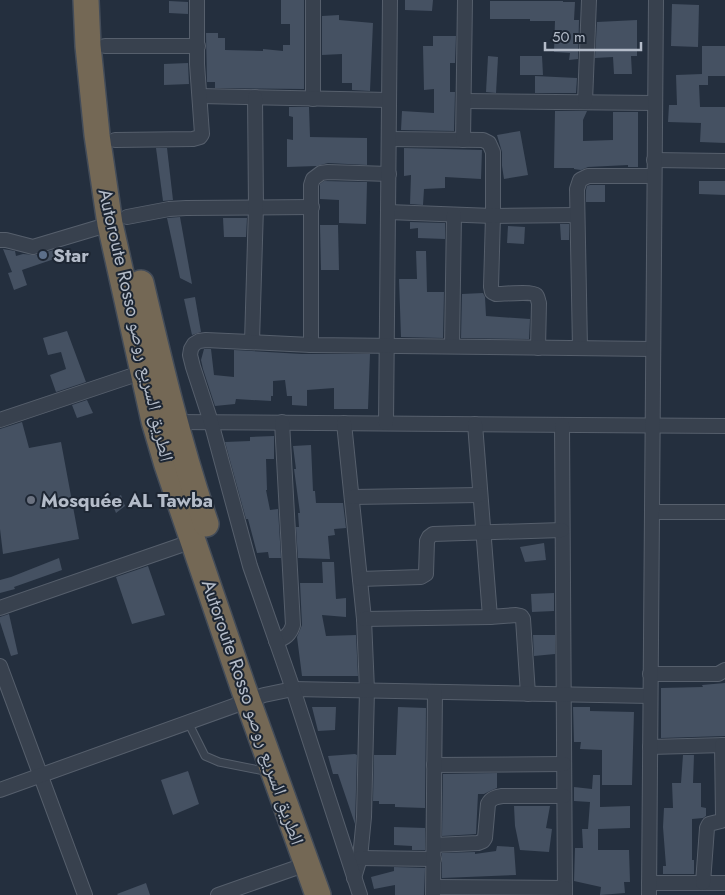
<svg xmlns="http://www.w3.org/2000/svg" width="725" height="895" font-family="Jost,'Noto Naskh Arabic',sans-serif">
	<rect width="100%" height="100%" fill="#242f3e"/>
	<g fill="#455162">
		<polygon points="281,0 304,0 304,89 215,88 215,82 207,82 206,33 218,33 218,38 225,38 225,50 263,51 263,49 283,51 283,45 290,45 290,24 281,24"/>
		<polygon points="405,0 433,0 432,11 405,10"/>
		<polygon points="169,1 188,2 188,14 169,13"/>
		<polygon points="490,1 563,1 563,2 575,2 574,20 579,20 578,59 569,60 570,53 554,52 555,21 530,21 530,19 490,19"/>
		<polygon points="672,4 699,5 698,47 671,46"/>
		<polygon points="339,15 339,20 373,23 370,91 352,90 352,83 342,83 342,54 322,55 322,16"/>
		<polygon points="637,20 637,56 631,56 632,74 614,74 613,57 595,58 597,22"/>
		<polygon points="433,36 456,36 455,63 450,63 450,92 455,92 454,131 401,130 402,111 434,113 434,89 424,90 423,46 433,46"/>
		<polygon points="702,46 725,46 725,76 708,76 708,85 699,85 700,107 725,107 725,143 700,142 701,123 668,122 669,105 677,105 676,75 702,74"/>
		<polygon points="488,56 498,57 496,93 486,92"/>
		<polygon points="520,56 542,56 543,75 520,75"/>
		<polygon points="188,63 189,84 164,85 164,64"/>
		<polygon points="535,76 577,78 576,93 535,93"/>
		<polygon points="289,107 309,107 310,137 367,138 367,165 328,163 317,166 287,167 287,139 293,140 293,117 289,116"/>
		<polygon points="555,111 587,111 583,120 583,141 613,140 613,112 638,112 638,167 628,167 628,165 588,167 581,170 574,169 574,168 554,168"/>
		<polygon points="520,131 528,175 504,179 502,166 502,152 497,135"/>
		<polygon points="156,148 167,148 173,200 163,201"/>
		<polygon points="404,148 482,150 481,179 445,177 445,188 424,189 423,205 410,204 411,175 404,176"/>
		<polygon points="324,181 367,182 366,224 339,223 339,200 320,199 320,184"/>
		<polygon points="699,181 725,181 725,195 699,194"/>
		<polygon points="590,185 605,185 605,202 586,202 586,190 587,186"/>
		<polygon points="180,217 192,284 180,278 167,218"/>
		<polygon points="223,218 247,218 246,237 224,237"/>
		<polygon points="410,222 445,223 445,239 418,238 418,228 410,229"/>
		<polygon points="560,224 569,224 569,240 561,240"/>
		<polygon points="320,225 338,225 339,270 321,270"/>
		<polygon points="508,226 525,227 524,244 507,243"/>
		<polygon points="3,249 15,251 16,256 23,254 36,255 57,249 60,257 22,270 27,285 14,290 8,273 12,272"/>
		<polygon points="416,251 426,251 427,292 444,292 443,338 401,337 399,279 417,279"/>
		<polygon points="483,293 485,297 486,316 530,319 529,339 461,338 462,294"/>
		<polygon points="195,297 201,332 192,335 184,299"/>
		<polygon points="67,331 86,382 56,392 50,375 66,369 61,352 48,355 43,338"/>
		<polygon points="204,349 211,349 214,375 234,377 234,350 302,354 370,354 368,409 334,409 334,388 307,390 307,406 292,405 292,396 287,396 285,380 273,381 273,396 271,396 271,401 236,399 235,404 215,406 203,369 201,360"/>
		<polygon points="87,400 93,413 77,418 72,405"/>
		<polygon points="22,422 29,448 61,442 79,539 3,554 0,529 0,429"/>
		<polygon points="274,436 274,459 266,459 267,490 266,490 270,510 278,509 281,558 269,558 268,552 257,553 248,519 246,519 225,442 250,441 250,437"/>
		<polygon points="311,445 313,491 315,491 316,503 343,503 346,528 334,529 335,535 328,536 330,559 298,558 296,527 299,527 298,513 300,513 294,469 296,469 293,446"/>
		<polygon points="121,495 125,506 116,513 111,501"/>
		<polygon points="544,543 546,560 525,562 520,547"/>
		<polygon points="59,558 62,570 14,587 15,589 0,593 0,580 11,577"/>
		<polygon points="322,562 334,562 336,599 346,598 346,617 322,615 326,636 356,635 358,676 302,676 297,637 302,625 300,583 323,583"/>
		<polygon points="148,566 165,615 132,624 116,577"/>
		<polygon points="554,593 554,611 532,612 531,594"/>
		<polygon points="9,614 18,654 11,656 0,622 0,617"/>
		<polygon points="533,635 555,635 555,654 534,656"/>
		<polygon points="725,683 725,736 661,738 661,688 703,687 702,685"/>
		<polygon points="312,707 336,707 335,730 318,731"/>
		<polygon points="398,707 426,708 425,808 395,807 395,804 379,804 379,801 373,801 374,755 396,755"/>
		<polygon points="573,707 590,707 590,711 634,712 632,785 602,785 602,750 580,749 581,742 574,742"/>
		<polygon points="355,754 357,755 355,824 338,774 333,774 328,756"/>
		<polygon points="683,755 694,755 693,783 701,783 701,807 706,808 706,816 703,818 692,819 692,860 694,860 694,874 663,874 663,866 666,866 663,827 664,808 673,808 672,783 681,783"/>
		<polygon points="188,771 199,804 173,815 161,780"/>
		<polygon points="497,773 497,788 490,791 484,794 478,794 476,834 442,836 443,774"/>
		<polygon points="593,775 600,775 600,807 630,806 630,828 598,829 598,850 629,850 630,882 624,882 625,893 600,895 601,887 574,881 575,848 583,848 582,829 588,829 590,802 574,801 574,787 592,789"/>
		<polygon points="514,806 550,806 546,828 552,829 549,852 520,850 515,826"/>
		<polygon points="394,827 425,828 425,850 412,850 412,846 394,845"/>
		<polygon points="497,846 514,847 516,875 442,878 442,853 475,852 475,854 496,851"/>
		<polygon points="394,867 425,868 424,895 395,895 395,885 374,889 371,877 394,871"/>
		<polygon points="146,883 150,895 118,895 117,894"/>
	</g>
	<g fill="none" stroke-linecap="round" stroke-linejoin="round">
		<g stroke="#565f6c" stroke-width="9">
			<polyline id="lane" points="188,722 205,756 219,762 269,772"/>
		</g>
		<g stroke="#565f6c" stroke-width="16">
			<g id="street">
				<polyline points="313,0 313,99"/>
				<polyline points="105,46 198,46"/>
				<polyline points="200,96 389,100"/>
				<polyline points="464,101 655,103"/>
				<polyline points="585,102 589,0"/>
				<path d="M389 139 483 140 489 143 493 152V216L491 287 492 292 496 294C503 294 532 291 536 295 538 297 538 301 539 303L538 348"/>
				<polyline points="115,140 193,139 200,137 202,134 197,64 197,0"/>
				<polyline points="463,140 465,0"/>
				<polyline points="654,160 725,161"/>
				<polyline points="388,212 493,216 577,215"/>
				<polyline points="127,217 169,209 186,208 312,207"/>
				<polyline points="0,240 6,240 33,247 110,224"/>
				<polyline points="252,342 256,207 255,97"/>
				<polyline points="311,345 311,185 313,179 321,173 328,172 389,174"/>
				<polyline points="452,346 454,215"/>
				<polyline points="580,348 577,189 580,180 588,176 654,176"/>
				<polyline points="0,420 143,372"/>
				<polyline points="170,422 725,426"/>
				<polyline points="344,423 364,619 367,690 364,817 360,858 354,878"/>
				<polyline points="386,423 390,0"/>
				<polyline points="475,424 490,617"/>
				<polyline points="562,425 565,895"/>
				<polyline points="352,497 480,495"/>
				<polyline points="652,512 725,512"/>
				<polyline points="360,579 421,577 426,574 427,541 429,537 433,534 562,530"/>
				<polyline points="0,608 193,541"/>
				<polyline points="364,619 490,617 516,615 521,616 523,619 528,694"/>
				<path d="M276 641C285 638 290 635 293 625L282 422"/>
				<polyline points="0,666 85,895"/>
				<polyline points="650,674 718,674 725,670"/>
				<polyline points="650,747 725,745"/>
				<polyline points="434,765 564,764"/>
				<polyline points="0,790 264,695 293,689 650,696"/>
				<path d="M434 845 478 843 483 841 485 838 488 804C491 798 496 797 502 796H564"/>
				<polyline points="360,858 434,859"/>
				<polyline points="649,883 725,883"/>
				<polyline points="703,883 707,828 709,824 721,821 723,817 722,745"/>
				<polyline points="434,887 565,888"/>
				<polyline points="218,895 307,864"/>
				<polyline points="360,895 293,689 250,566 211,422 193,367 190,355 191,349 194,344 199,341 206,340 311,345 653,349"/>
				<polyline points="433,895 435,692"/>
				<polyline points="649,895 656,0"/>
			</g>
		</g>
		<g stroke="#434c59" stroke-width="28">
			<g id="highway">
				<polyline points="86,0 88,46 97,135 110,224 154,421 167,465 243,687 318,895"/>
				<path d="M141 283C160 364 179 445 206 524"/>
			</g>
		</g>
		<use href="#lane" stroke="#38414e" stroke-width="7"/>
		<use href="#street" stroke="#38414e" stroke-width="14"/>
		<use href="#highway" stroke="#746855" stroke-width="25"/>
	</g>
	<circle fill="#5c6f8a" stroke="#1d2633" stroke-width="2" cx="43" cy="255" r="5"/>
	<circle fill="#6b7280" stroke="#1d2633" stroke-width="2" cx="31" cy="500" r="5"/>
	<g text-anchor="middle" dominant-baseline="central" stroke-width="4" stroke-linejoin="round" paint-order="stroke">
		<g font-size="19" font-weight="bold" fill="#b4bcc9" stroke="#1d2633" text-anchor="start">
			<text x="53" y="255">Star</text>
			<text x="41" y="500">Mosquée AL Tawba</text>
		</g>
		<g font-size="19" fill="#b4bcc9" stroke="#1d2633">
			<text transform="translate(136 325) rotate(77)">Autoroute Rosso الطريق السريع روصو</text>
			<text transform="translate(253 712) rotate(71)">Autoroute Rosso الطريق السريع روصو</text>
		</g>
	</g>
	<path d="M545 42v8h96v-8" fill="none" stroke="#b4bcc9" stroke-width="2.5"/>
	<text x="552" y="42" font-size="15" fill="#b4bcc9" stroke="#1d2633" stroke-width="4" paint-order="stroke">50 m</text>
</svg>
